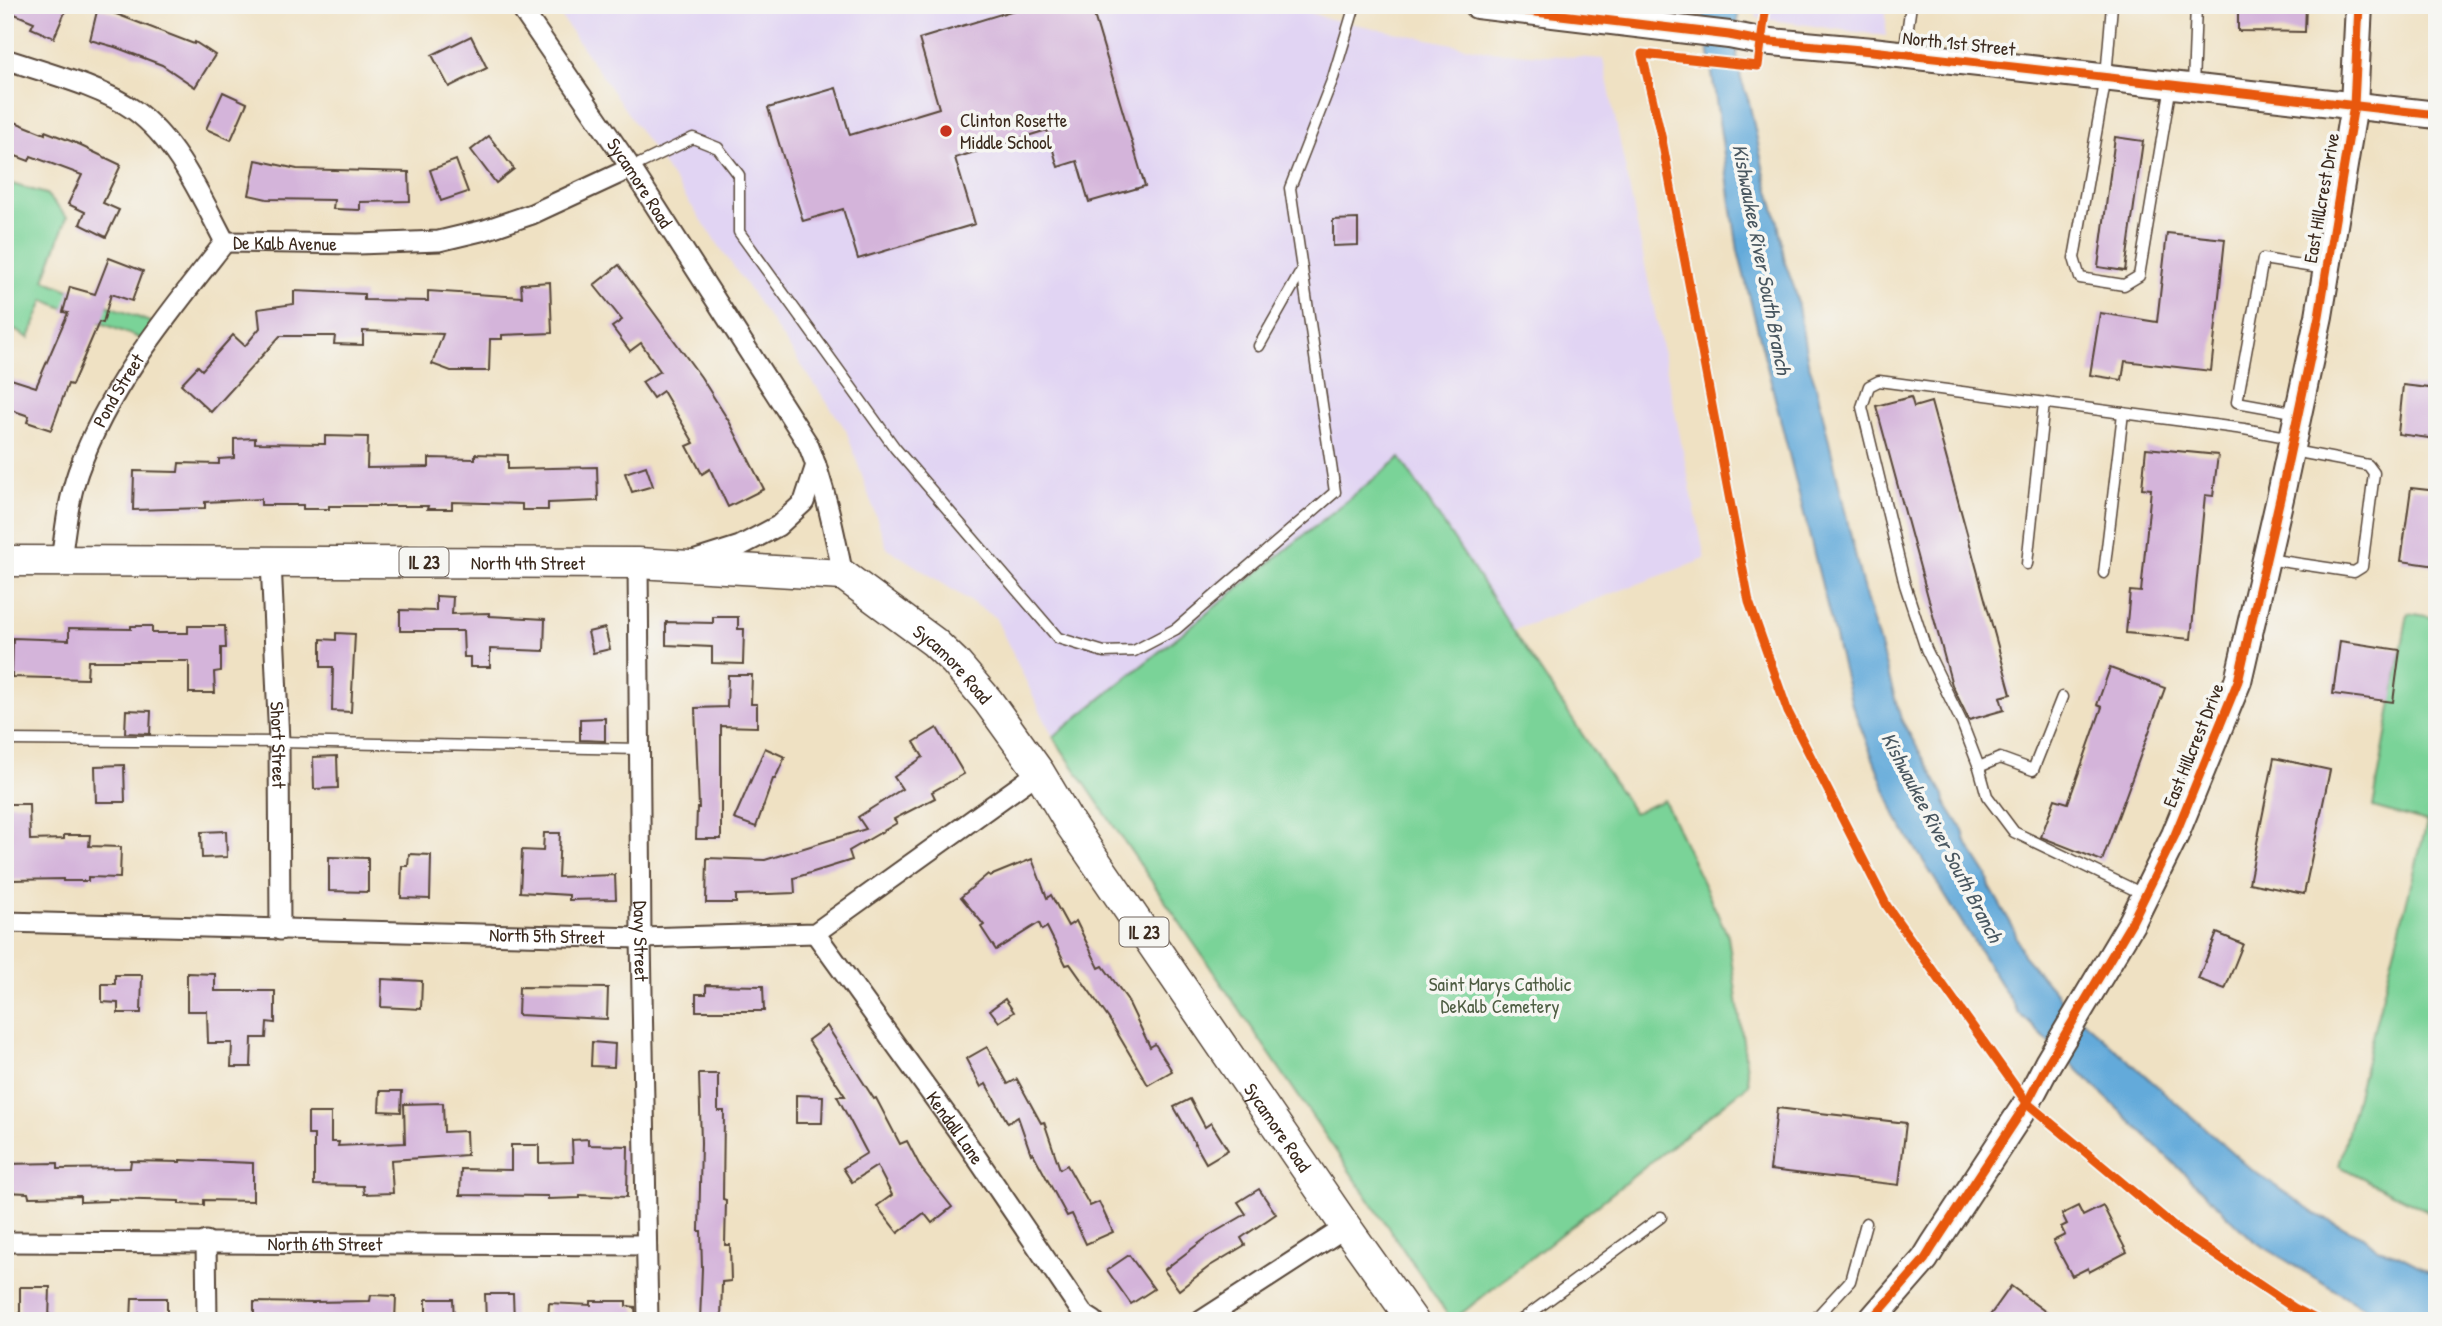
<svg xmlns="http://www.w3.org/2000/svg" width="2442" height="1326" font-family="'Patrick Hand',sans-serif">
	<rect width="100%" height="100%" fill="#f6f6f2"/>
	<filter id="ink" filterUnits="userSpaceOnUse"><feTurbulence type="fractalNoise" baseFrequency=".0143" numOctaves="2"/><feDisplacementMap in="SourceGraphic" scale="14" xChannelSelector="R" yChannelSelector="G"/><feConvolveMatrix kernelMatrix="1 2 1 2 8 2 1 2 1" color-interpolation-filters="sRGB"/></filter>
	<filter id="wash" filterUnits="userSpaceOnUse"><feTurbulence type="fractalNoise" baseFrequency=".00686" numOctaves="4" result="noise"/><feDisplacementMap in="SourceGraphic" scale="28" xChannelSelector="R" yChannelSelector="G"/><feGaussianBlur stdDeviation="1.57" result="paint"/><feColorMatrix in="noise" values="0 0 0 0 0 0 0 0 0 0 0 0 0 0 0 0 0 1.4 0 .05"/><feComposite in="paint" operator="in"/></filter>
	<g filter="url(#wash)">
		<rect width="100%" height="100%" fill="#efe1c3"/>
		<g fill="#e1d4f3">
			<polygon points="553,5 1292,5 1325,18 1487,51 1603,59 1705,559 1514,630 1400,459 1053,737 995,617 887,548 846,430"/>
			<polygon points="1755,5 1886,5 1886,36 1757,18"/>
		</g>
		<g fill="#7ad398" stroke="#5a7e5b" stroke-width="2">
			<polygon points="5,182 46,194 67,217 44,280 160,326 149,342 44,300 29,338 5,325"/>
			<polygon points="1400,458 1634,813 1664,800 1728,936 1749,1084 1452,1321 1053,737"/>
			<polygon points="2408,613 2437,618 2437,1216 2339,1166 2427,822 2373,807"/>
		</g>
		<polygon fill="#64aada" stroke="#506a7c" stroke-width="2" points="1702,5 1738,5 1737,59 1741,79 1749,102 1765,176 1778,222 1785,263 1795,290 1808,362 1816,385 1861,580 1901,719 1944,795 1945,802 1963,830 1966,842 1987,875 1990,887 2013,927 2023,955 2068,1007 2252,1170 2319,1216 2363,1236 2378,1249 2398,1255 2437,1275 2437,1321 2386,1321 2254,1241 2018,1012 1897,819 1852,705 1738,251"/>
		<g id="blocks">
			<g fill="#d4b4da">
				<polygon points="5,5 68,5 54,38 31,28 34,22 5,10"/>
				<polygon points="1031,5 1091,5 1145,186 1089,202 1077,161 1058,167 1047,130 955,158 975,224 858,259 843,209 803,221 768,108 836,88 850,135 939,108 919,39"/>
				<polygon points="2238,5 2306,5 2305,32 2238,31"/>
				<polygon points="98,7 194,44 195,42 215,55 195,87 162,65 115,47 90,40"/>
				<polygon points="471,36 487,68 449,87 432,55"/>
				<polygon points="223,92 247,103 231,140 206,129"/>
				<polygon points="5,118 45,134 45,131 81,145 81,146 121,165 103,203 119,210 106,237 80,224 85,212 68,204 82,175 31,156 29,161 5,152"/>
				<polygon points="489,136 514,169 496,183 471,150"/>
				<polygon points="2115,137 2143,141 2125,271 2098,267"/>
				<polygon points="256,160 297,169 409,172 410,201 360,202 360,210 333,209 334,200 267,199 249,195"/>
				<polygon points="456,160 468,192 441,201 430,170"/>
				<polygon points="1358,219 1358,245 1333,246 1333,220"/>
				<polygon points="2167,233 2225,239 2211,371 2125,361 2122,380 2090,375 2100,313 2157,322"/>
				<polygon points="109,258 143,271 132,301 111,294 103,323 99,322 72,385 68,384 51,430 27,422 29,416 5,408 5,396 11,379 36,387 68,313 63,312 70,287 95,294"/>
				<polygon points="619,265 701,377 730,423 764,489 728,507 710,469 702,474 687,446 694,443 663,391 653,398 642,382 660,371 641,343 630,351 612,327 622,320 594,285"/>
				<polygon points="550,282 552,333 502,335 502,339 490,339 489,371 451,371 432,364 443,334 363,331 363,345 334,344 335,336 280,336 211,412 181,384 198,366 202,370 233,335 245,346 260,328 258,309 294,304 294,291 364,294 364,300 428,301 428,291 522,297 521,284"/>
				<polygon points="2403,385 2437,389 2437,439 2398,434"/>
				<polygon points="1911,397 1914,407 1931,402 2011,694 2000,697 2004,710 1969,720 1952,685 1876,406"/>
				<polygon points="325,436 368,437 367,468 429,467 429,458 475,459 475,454 508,455 508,469 597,467 598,501 548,503 548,510 522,510 522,504 452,502 452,509 427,509 428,506 329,506 329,509 303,509 303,505 261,505 261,499 205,502 205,508 133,510 134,471 178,472 179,463 219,464 219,459 234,458 234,439 255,438 255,443 325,444"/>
				<polygon points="2146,448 2218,455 2213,496 2205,495 2191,639 2126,633 2130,591 2141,592 2151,489 2142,488"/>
				<polygon points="646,466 653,486 632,492 625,473"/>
				<polygon points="2411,488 2437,491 2437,566 2401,561"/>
				<polygon points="436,596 453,597 452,614 489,613 489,616 545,619 544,651 490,649 490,667 470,667 470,657 464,657 463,631 400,631 400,610 436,611"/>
				<polygon points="713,617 738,617 738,629 744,629 743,664 712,663 712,647 666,645 666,622 713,623"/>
				<polygon points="131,626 152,626 152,633 188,633 188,626 225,626 226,648 221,648 221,671 214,672 215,693 189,693 189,661 88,661 87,679 12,677 13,638 69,640 69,628 131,629"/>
				<polygon points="605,628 610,649 593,653 588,632"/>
				<polygon points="336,633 355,634 351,712 332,711 333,667 321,667 321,639 336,640"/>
				<polygon points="2340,641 2400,650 2393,702 2333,694"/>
				<polygon points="2110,668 2165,688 2102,861 2041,837 2055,799 2068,803 2102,707 2097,705"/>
				<polygon points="728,675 752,675 751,704 757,704 757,727 721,726 721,839 696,839 697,808 699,808 695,708 727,707"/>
				<polygon points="126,710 151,711 150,734 125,733"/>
				<polygon points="605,718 605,741 580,740 580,719"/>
				<polygon points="937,728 964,774 932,792 935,798 894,819 897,823 849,851 852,860 794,878 795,893 736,895 736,903 706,903 707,858 765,860 866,829 858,817 902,789 894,777 923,757 914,742"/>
				<polygon points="765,748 785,757 775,779 773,779 756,827 734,819"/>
				<polygon points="337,756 338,788 314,789 313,757"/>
				<polygon points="2274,758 2330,770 2304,894 2249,883"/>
				<polygon points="124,765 125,802 96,802 95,766"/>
				<polygon points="6,804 29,804 30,840 64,839 64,835 90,835 89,846 121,847 120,878 88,877 88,881 63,881 63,879 12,880 10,824 7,824"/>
				<polygon points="226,831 227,857 202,858 201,832"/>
				<polygon points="544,833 560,833 558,877 615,875 616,899 569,900 569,895 520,892 522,850 543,851"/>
				<polygon points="409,854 431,855 430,899 401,898 402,866 408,866"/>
				<polygon points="329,857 368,858 368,892 329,891"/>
				<polygon points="1032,859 1047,898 1051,895 1068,926 1076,921 1099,968 1103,966 1127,999 1150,1047 1155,1044 1172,1071 1148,1085 1109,1019 1070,964 1066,965 1047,927 1042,930 1039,923 996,950 981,927 984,925 961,897 988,874 990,876"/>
				<polygon points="2217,933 2243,944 2225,989 2198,979"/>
				<polygon points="187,973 215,974 215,991 275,991 275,1023 267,1022 266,1038 252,1038 251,1067 231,1067 232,1043 208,1043 207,1011 187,1011"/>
				<polygon points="115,975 142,975 141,1013 118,1013 118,1003 102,1002 102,984 115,984"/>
				<polygon points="382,979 422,981 421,1009 381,1007"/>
				<polygon points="706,985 763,986 764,1011 696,1011 696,994 706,994"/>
				<polygon points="519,987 608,988 607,1019 518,1015"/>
				<polygon points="1005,999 1014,1012 999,1022 990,1010"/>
				<polygon points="827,1026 874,1099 876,1098 900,1144 907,1141 921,1168 952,1207 932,1223 924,1213 898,1233 877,1206 892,1195 877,1166 852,1182 843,1168 867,1153 837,1096 845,1096 808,1040"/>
				<polygon points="592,1042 615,1044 614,1067 591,1066"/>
				<polygon points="987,1047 1008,1084 1017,1079 1041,1123 1044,1122 1060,1169 1067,1165 1090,1206 1099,1202 1113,1232 1086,1244 1072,1214 1067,1216 1033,1153 1031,1154 1018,1117 1008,1123 986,1084 981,1087 966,1059"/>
				<polygon points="699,1074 718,1074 718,1111 724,1111 723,1199 726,1200 725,1245 730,1245 731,1281 722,1282 721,1321 700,1321 702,1268 701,1231 699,1231 701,1143"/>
				<polygon points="380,1091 402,1091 401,1112 379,1111"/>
				<polygon points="796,1095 823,1096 822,1123 796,1123"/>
				<polygon points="1190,1099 1205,1127 1211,1123 1228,1150 1206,1163 1174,1107"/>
				<polygon points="443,1103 444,1132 466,1131 467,1155 391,1160 393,1193 364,1194 363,1186 314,1185 314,1135 308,1135 308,1113 331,1113 331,1142 339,1142 338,1146 405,1143 404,1104"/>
				<polygon points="1777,1108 1906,1123 1899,1185 1770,1170"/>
				<polygon points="588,1139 588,1145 628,1146 627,1197 580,1195 580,1198 548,1199 548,1196 460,1195 461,1169 511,1170 511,1145 539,1145 539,1163 573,1162 572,1140"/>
				<polygon points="180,1160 253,1163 253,1201 204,1200 204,1205 179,1204 179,1201 108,1199 108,1201 80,1202 80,1196 29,1197 28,1193 5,1192 5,1164 58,1163 58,1169 130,1168 131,1161 180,1162"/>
				<polygon points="1259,1189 1276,1214 1241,1238 1245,1245 1210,1266 1179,1290 1164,1270 1210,1235 1246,1214 1238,1202"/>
				<polygon points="2078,1206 2083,1216 2103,1206 2127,1252 2089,1272 2088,1268 2072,1276 2053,1241 2065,1235 2061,1227 2067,1224 2062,1214"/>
				<polygon points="1129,1255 1154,1289 1131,1304 1107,1270"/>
				<polygon points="2011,1286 2058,1321 1986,1321"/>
				<polygon points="20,1287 50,1287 49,1321 20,1321"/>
				<polygon points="485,1294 513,1294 514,1321 486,1321"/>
				<polygon points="371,1295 396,1296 395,1321 254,1321 254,1302 314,1303 314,1302 370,1301"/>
				<polygon points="132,1298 167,1298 167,1321 131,1321"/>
				<polygon points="426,1299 453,1299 454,1321 426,1321"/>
				<polygon points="591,1301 626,1301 626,1306 635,1307 636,1321 548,1321 549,1303 591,1305"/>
			</g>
		</g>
	</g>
	<g filter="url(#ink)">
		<use href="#blocks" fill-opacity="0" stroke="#564537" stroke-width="2"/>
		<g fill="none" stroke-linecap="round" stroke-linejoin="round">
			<g stroke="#564537" stroke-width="13">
				<g id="lane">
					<polyline points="2112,5 2106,77 2074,258 2080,278 2124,285 2139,276 2171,85"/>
					<polyline points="1904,54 1911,5"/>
					<polyline points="2193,86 2196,5"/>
					<polyline points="631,168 693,138 718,148 739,175 739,232 895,448 1058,638 1104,652 1134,651 1176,629 1335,492 1290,188 1333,78 1355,5"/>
					<polyline points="1259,346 1302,270"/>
					<polyline points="2298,413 2237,402 2263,259 2326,269"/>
					<polyline points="2267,559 2354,572 2362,567 2374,473 2368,465 2293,451"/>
					<polyline points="2027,564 2044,403"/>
					<polyline points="2104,573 2123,413"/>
					<polyline points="5,740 279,742 640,749"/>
					<polyline points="1979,767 2000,758 2033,770 2062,697"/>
					<polyline points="2143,894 2014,832 1987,796 1979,767 1962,723 1926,649 1905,585 1862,407 1869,386 1879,381 2244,429 2292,438"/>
					<polyline points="1520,1321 1661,1217"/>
					<polyline points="1813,1321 1850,1281 1866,1223"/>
				</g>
			</g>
			<g stroke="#564537" stroke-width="23">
				<g id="street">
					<path id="s1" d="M519 5 631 168 808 444C825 486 834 531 843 575"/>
					<path d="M5 59C44 72 102 87 134 110 177 141 201 197 225 242"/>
					<path id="s2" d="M225 242 358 244 439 241 485 230 532 214 631 168"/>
					<polyline points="696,560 740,546 778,526 804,502 816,465"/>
					<path id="s3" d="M61 561C65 531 68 501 78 472 109 385 169 313 225 242"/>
					<path id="s4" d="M271 561 279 742 280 930"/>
					<path id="s5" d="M638 563 641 938 648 1321"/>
					<path id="s6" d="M5 922 641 938 815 933 1039 772"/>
					<path id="s7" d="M815 933 966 1142 1083 1314 1094 1321"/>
					<polyline points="206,1241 207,1321"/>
					<path id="s8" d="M5 1242 646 1245"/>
					<polyline points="1201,1321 1346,1227"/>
				</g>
			</g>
			<g stroke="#564537" stroke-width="30">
				<g id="secondary">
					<polyline points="1477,5 1729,35 1760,41 1872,51 2437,115"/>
					<polyline points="1871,1321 1925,1259 1933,1246 2027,1103 2048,1063 2132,922 2175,835 2238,681 2281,494 2319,316 2354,105 2359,5"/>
				</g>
			</g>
			<g stroke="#564537" stroke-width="33">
				<g id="primary">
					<path id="s9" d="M5 561 638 563 843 575 934 642 955 662 988 701 1039 772 1070 824 1346 1227 1413 1321"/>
				</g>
			</g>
			<use href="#lane" stroke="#fff" stroke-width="10"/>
			<use href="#street" stroke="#fff" stroke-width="19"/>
			<use href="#secondary" stroke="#fff" stroke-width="26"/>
			<use href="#primary" stroke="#fff" stroke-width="30"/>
			<g stroke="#f6f6f2" stroke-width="13">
				<g id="cycleway">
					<polyline points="1477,5 1729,35 1760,41 1872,51 2437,115"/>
					<polyline points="1766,5 1758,66 1642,54 1662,140 1749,602 1788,712 1887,906 2027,1103 2181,1232 2294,1308 2319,1321"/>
					<polyline points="1871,1321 1925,1259 1933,1246 2027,1103 2048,1063 2132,922 2175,835 2238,681 2281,494 2319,316 2354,105 2359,5"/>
				</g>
			</g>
			<use href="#cycleway" stroke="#e8590c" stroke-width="9"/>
		</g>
	</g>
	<circle fill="#c8321e" stroke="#f6f6f2" stroke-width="2.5" cx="946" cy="131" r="7"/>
	<g text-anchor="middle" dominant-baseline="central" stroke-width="7" stroke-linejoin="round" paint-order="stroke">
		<g fill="#f6f6f2" stroke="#73675e" stroke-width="2">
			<rect x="399.5" y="547.5" width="49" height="29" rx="5"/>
			<rect x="1119.5" y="917.5" width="49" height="29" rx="5"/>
		</g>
		<g font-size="18" font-weight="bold" fill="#3b2a1e">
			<text x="424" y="562">IL 23</text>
			<text x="1144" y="932">IL 23</text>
		</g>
		<g font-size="19" fill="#3b2a1e" stroke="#f6f6f2">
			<text transform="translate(1959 43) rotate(6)">North 1st Street</text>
			<text stroke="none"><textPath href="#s1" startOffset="215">Sycamore Road</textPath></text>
			<text transform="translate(2321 198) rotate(-80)">East Hillcrest Drive</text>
			<text stroke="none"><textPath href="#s2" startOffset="60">De Kalb Avenue</textPath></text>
			<text stroke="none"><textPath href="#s3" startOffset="182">Pond Street</textPath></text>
			<text stroke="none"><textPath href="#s9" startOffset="523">North 4th Street</textPath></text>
			<text stroke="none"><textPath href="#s9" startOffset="980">Sycamore Road</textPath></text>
			<text stroke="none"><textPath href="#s4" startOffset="184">Short Street</textPath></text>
			<text transform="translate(2193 745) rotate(-68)">East Hillcrest Drive</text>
			<text stroke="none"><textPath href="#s6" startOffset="542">North 5th Street</textPath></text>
			<text stroke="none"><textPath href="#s5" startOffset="378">Davy Street</textPath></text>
			<text stroke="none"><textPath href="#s7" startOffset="240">Kendall Lane</textPath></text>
			<text stroke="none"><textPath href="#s9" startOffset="1547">Sycamore Road</textPath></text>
			<text stroke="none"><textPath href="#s8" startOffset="320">North 6th Street</textPath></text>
		</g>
		<g font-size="19" fill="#3b2a1e" stroke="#f6f6f2" text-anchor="start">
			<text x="960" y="120">Clinton Rosette<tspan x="960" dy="22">Middle School</tspan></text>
		</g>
		<g font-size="19" fill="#4e5d43" stroke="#f6f6f2">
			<text x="1500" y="984">Saint Marys Catholic<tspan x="1500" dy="22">DeKalb Cemetery</tspan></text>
		</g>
		<g font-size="21" font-style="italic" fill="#495760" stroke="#f6f6f2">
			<text transform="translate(1762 259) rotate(79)">Kishwaukee River South Branch</text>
			<text transform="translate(1942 837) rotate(62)">Kishwaukee River South Branch</text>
		</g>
	</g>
	<rect width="2442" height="1326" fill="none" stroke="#f6f6f2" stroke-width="28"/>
</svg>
